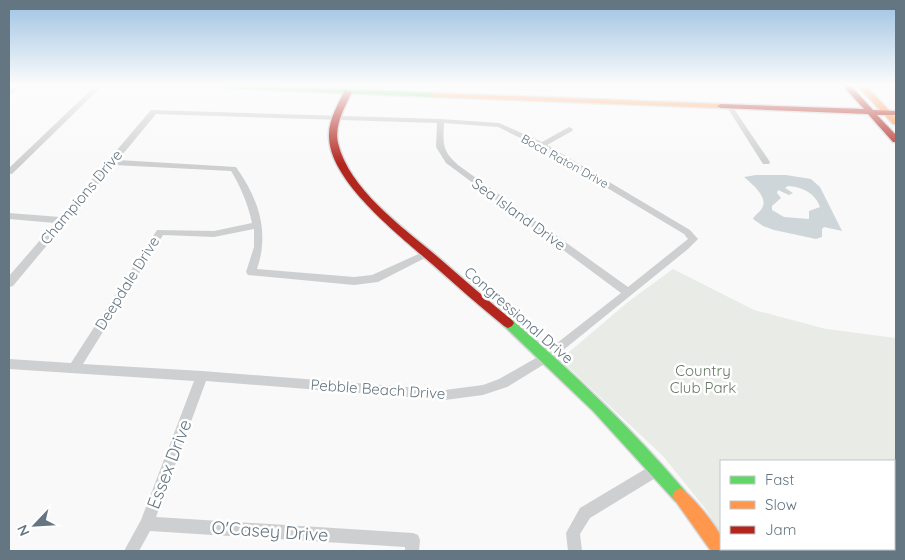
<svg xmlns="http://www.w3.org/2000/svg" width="905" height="560" font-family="Quicksand,sans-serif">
	<rect width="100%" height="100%" fill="#f9f9f9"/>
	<g fill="#e8ebe6">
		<polygon points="414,86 555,86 556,92 414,87"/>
		<polygon points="673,269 754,310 826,329 896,338 896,487 894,489 894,461 721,461 721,532 704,507 663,456 566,365 562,358 628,302"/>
	</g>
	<path fill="#ced6d9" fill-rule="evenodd" d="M756 175H786L811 179 820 187 842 231 824 227 822 229V237L816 239 774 230 763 226 753 219C755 214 761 212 763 206 767 196 751 183 744 177ZM788 186C803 187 815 193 820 207L809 211V219L784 217 772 210V206L781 198 777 193 778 190 789 195 793 193 785 188Z"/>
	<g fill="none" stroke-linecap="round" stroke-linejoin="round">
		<g stroke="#d5d6d7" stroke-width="3">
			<g id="fast">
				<polygon points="220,86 270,86 436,93 440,95 436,97 224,88"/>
				<path d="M508 318 512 320C574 373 632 429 685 491L688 496 685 501 680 504 675 501 593 411 504 326 502 323 504 320Z"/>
			</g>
		</g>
		<g stroke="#d5d6d7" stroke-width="3">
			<g id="slow">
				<polygon points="858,86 866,86 896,118 896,124 893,124"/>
				<polygon points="433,93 721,104 725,106 721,108 436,97 433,97"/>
				<path d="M680 488C689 492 718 527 721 537 722 540 721 545 721 549H728L729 551H711L672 496 675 491Z"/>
			</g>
		</g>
		<g stroke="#d5d6d7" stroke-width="3">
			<g id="jam">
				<polygon points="843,86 851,86 873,110 896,111 896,115 877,115 896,135 896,142 893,142 868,114 721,108 717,106 721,104 864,109"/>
				<path d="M345 90 352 92C345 107 334 125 338 143 349 190 404 228 439 258 463 279 487 300 512 320L514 323 512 326 508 328 504 326C479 306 456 285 432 264 400 236 330 182 329 137 328 121 338 104 345 90Z"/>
			</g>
		</g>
		<g fill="#cecfd0" fill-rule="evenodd">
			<polygon points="15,86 22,86 9,96 9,91"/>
			<polygon points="95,86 102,86 12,174 9,174 9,168"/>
			<polygon points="726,103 730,103 770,162 769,164 763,164 725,104"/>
			<path d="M151 110 441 119 499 123 542 142 569 127 573 129 572 131 547 145 690 230 698 239 688 249 551 360 507 387 483 395 445 400 206 381 156 517 413 533 418 535 420 540 419 551H405V547L150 531 139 551H124L141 520 194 381 9 369V359L71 363 157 230 214 231 252 223C248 205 241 187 231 171L114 165 13 286 9 287V276L55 223 9 219V213L60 217ZM156 114 437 123 436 147 446 163 621 293 543 354 499 379 483 385 445 390 202 371 83 364 163 235 214 237 254 229V247L246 272 248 275 354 285 378 282 429 256 431 254 429 252H423L372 275 354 277 257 269C270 231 258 198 236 167L118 160ZM444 123 498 127 539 147 684 234 688 239 628 287 458 165C442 151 443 144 444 123Z"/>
			<polygon points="657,462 662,464 664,469 662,474 590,518 580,534 582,551 568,551 566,533 580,508"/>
			<polygon points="896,497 896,512 894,513 894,498"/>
			<polygon points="894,529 896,530 896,546 894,545"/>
			<polygon points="831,549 847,549 846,551 830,551"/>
		</g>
		<use href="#fast" fill="#63d668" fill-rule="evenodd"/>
		<use href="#slow" fill="#ff974d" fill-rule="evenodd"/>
		<use href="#jam" fill="#b3261e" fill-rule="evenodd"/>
	</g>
	<linearGradient id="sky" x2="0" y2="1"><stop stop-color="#9dc2e2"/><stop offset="0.52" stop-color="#fcfcfc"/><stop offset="1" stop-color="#fcfcfc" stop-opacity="0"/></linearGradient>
	<rect width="905" height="164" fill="url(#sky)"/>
	<g text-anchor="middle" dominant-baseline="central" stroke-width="5" stroke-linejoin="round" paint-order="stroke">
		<g font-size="12" fill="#657683" stroke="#fff">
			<text transform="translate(565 161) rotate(29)">Boca Raton Drive</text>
		</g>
		<g font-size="15" fill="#657683" stroke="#fff">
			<text transform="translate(81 197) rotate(-50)">Champions Drive</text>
			<text transform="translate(519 214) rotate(36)">Sea Island Drive</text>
			<text transform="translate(127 283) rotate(-58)">Deepdale Drive</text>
			<text transform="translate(519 315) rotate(41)">Congressional Drive</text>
			<text transform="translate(378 389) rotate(4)">Pebble Beach Drive</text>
		</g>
		<g font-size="15" fill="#687a64" stroke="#fff">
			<text x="703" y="370">Country<tspan x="703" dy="17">Club Park</tspan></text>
		</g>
		<g font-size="18" fill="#657683" stroke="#fff">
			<text transform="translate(169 464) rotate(-69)">Essex Drive</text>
			<text transform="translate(270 531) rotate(4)">O'Casey Drive</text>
		</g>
	</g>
	<rect width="905" height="560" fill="none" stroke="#657683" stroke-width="20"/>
	<rect x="720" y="460" width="175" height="90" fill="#ffffff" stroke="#c1c8cd"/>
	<rect x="730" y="476" width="25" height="8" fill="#63d668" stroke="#c1c8cd"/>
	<text x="765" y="485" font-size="15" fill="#657683">Fast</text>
	<rect x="730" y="501" width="25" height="8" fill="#ff974d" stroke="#c1c8cd"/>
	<text x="765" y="510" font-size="15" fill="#657683">Slow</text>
	<rect x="730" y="526" width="25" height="8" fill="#b3261e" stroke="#c1c8cd"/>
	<text x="765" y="535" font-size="15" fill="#657683">Jam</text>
	<g transform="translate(35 525) rotate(245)" stroke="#ffffff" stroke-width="4" paint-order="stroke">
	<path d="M0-4L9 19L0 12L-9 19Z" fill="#657683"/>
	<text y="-8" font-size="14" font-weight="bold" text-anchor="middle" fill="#657683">N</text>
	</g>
</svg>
